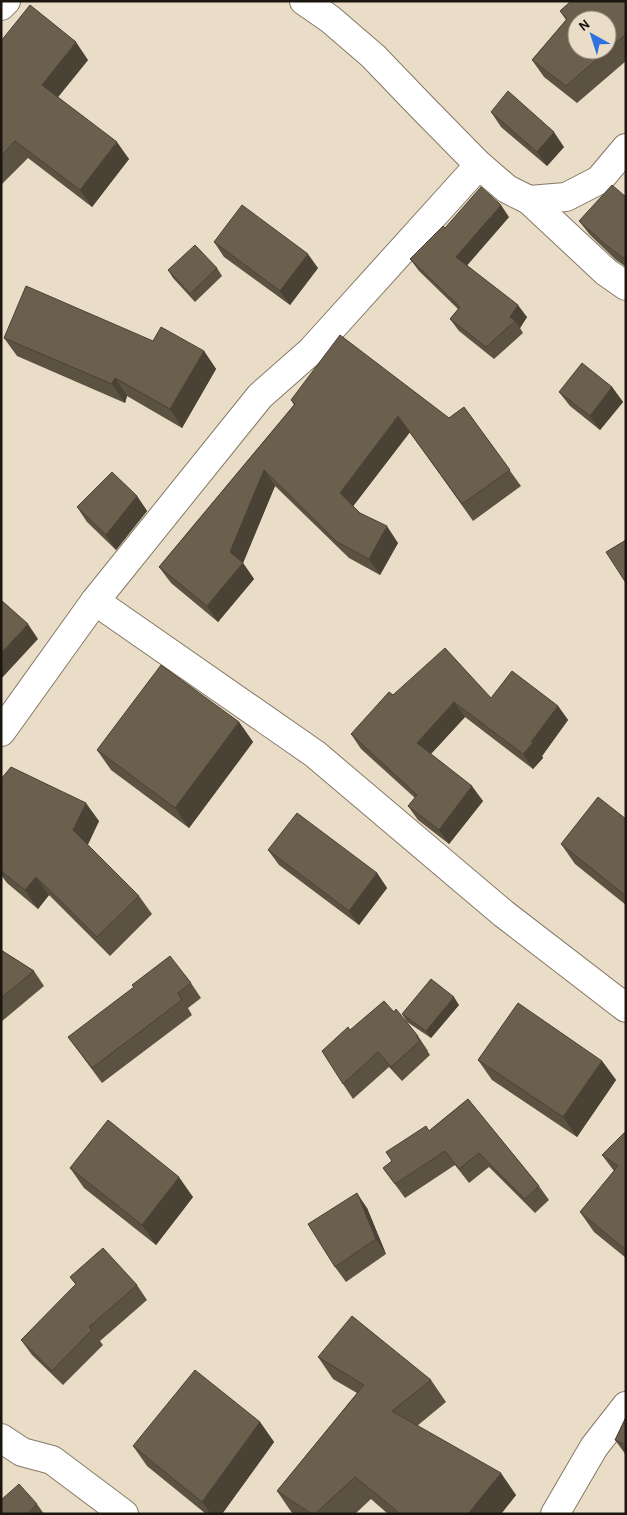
<svg xmlns="http://www.w3.org/2000/svg" width="627" height="1515" font-family="'Alegreya Sans',sans-serif">
	<rect width="100%" height="100%" fill="#eaddc8"/>
	<g fill="none" stroke-linecap="round" stroke-linejoin="round">
		<g stroke="#857966" stroke-width="30">
			<g id="minor">
				<polyline points="304,1 330,19 373,56 422,107 479,165 507,189 529,200 606,272 626,286"/>
				<polyline points="1,6 6,1"/>
				<polyline points="529,200 566,197 599,180 626,148"/>
				<polyline points="95,601 315,754 504,914 626,1008"/>
				<polyline points="1,732 95,601 260,396 311,351 479,165"/>
				<polyline points="1,1438 22,1452 52,1460 124,1514"/>
				<polyline points="555,1514 594,1447 626,1406"/>
			</g>
		</g>
		<use href="#minor" stroke="#fff" stroke-width="28"/>
	</g>
	<g fill="#5c5242">
		<polygon points="626,1 626,61 577,103 544,77 532,60 566,20 560,11"/>
		<polygon points="1,41 88,60 58,97 129,159 92,207 28,158 1,185"/>
		<polygon points="491,112 564,147 547,166 501,127"/>
		<polygon points="626,197 626,267 616,260 590,235 579,221"/>
		<polygon points="509,217 467,265 527,317 520,328 523,333 494,359 459,331 450,319 458,309 419,271 410,259 445,228"/>
		<polygon points="214,242 318,268 290,305 224,257"/>
		<polygon points="217,268 222,276 195,302 173,278 168,270"/>
		<polygon points="4,338 204,351 216,369 182,428 127,396 125,403 17,356"/>
		<polygon points="612,387 623,402 600,430 570,406 559,392"/>
		<polygon points="291,400 449,418 464,407 521,486 473,521 410,432 353,506 360,513 398,543 380,575 349,558 275,486 243,563 254,579 218,622 171,583 159,567 294,405"/>
		<polygon points="137,496 147,511 116,550 87,522 77,507"/>
		<polygon points="393,695 491,698 558,706 568,720 542,756 543,758 533,769 465,717 431,754 483,801 449,844 418,820 408,806 415,798 361,749 351,734"/>
		<polygon points="239,722 253,742 189,828 111,770 97,750"/>
		<polygon points="1,779 99,821 87,845 139,896 152,914 110,956 49,895 38,909 7,883 1,875"/>
		<polygon points="626,819 626,905 575,864 561,844"/>
		<polygon points="268,850 377,873 387,888 359,925 279,865"/>
		<polygon points="1,950 34,971 44,986 1,1022"/>
		<polygon points="191,983 201,998 188,1008 192,1015 102,1083 68,1037"/>
		<polygon points="459,1005 431,1038 407,1022 402,1014"/>
		<polygon points="394,1012 418,1036 428,1051 428,1052 430,1055 402,1081 389,1067 353,1099 343,1084 350,1030"/>
		<polygon points="478,1060 602,1061 616,1080 577,1137 492,1080"/>
		<polygon points="468,1099 539,1186 549,1200 535,1213 489,1167 469,1183 455,1165 405,1198 383,1168"/>
		<polygon points="626,1131 626,1258 594,1232 580,1212 614,1171 602,1155"/>
		<polygon points="70,1168 193,1197 156,1245 84,1188"/>
		<polygon points="367,1208 386,1254 346,1282 335,1267"/>
		<polygon points="70,1277 137,1285 147,1300 100,1341 103,1345 63,1385 32,1355 21,1340 76,1285"/>
		<polygon points="318,1357 431,1380 446,1402 417,1426 516,1495 501,1514 388,1514 371,1499 355,1514 292,1513 277,1491 357,1393 333,1379"/>
		<polygon points="626,1417 626,1455 615,1440"/>
		<polygon points="260,1422 274,1442 222,1514 206,1514 147,1466 133,1446"/>
		<polygon points="37,1504 44,1514 1,1514"/>
	</g>
	<g fill="#4b4236">
		<polygon points="76,42 88,60 54,102 42,85"/>
		<polygon points="554,132 564,147 547,166 537,152"/>
		<polygon points="117,142 129,159 92,207 80,190"/>
		<polygon points="501,205 509,217 464,269 456,257"/>
		<polygon points="308,254 318,268 290,305 280,291"/>
		<polygon points="518,305 527,317 520,328 515,321 510,317"/>
		<polygon points="204,351 216,369 182,428 170,409"/>
		<polygon points="115,378 127,396 125,403 112,384"/>
		<polygon points="612,387 623,402 600,430 590,416"/>
		<polygon points="398,416 410,432 351,509 340,493"/>
		<polygon points="264,470 275,486 243,563 254,579 218,622 207,606"/>
		<polygon points="137,496 147,511 116,550 106,535"/>
		<polygon points="387,526 398,543 380,575 369,559"/>
		<polygon points="28,624 38,639 1,679 1,653"/>
		<polygon points="454,702 465,717 427,758 417,743"/>
		<polygon points="558,706 568,720 542,756 543,758 533,769 523,754"/>
		<polygon points="239,722 253,742 189,828 175,808"/>
		<polygon points="472,786 483,801 449,844 439,830"/>
		<polygon points="86,803 99,821 86,849 73,830"/>
		<polygon points="377,873 387,888 359,925 349,911"/>
		<polygon points="36,877 49,895 38,909 25,890"/>
		<polygon points="454,997 459,1005 431,1038 426,1031"/>
		<polygon points="602,1061 616,1080 577,1137 563,1117"/>
		<polygon points="179,1177 193,1197 156,1245 142,1225"/>
		<polygon points="357,1193 367,1208 386,1254 376,1239"/>
		<polygon points="260,1422 274,1442 222,1514 211,1514 202,1502"/>
		<polygon points="501,1473 516,1495 501,1514 468,1514"/>
	</g>
	<g fill="#6b5f4d" stroke="#4b4236" fill-rule="evenodd">
		<path d="M571 1H626V34L566 86 532 60 567 19 560 11ZM577 20H607V50H577Z"/>
		<polygon points="30,5 76,42 42,85 117,142 80,190 15,141 1,156 1,41"/>
		<polygon points="508,91 554,132 537,152 491,112"/>
		<polygon points="612,185 626,197 626,260 606,245 579,221"/>
		<polygon points="481,187 501,205 456,257 518,305 510,317 515,321 486,347 450,319 460,307 410,259 443,226 445,228"/>
		<polygon points="242,205 308,254 280,291 214,242"/>
		<polygon points="195,245 217,268 190,294 168,270"/>
		<polygon points="26,286 153,341 161,327 204,351 170,409 115,378 112,384 4,338"/>
		<polygon points="340,335 449,418 464,407 510,470 462,504 398,416 340,493 360,513 387,526 369,559 337,542 264,470 230,552 243,563 207,606 159,567 295,404 291,400"/>
		<polygon points="582,363 612,387 590,416 559,392"/>
		<polygon points="112,472 137,496 106,535 77,507"/>
		<polygon points="626,540 626,583 606,552"/>
		<polygon points="1,600 28,624 1,653"/>
		<polygon points="445,648 491,698 512,671 558,706 531,742 533,743 523,754 454,702 417,743 472,786 439,830 408,806 417,795 351,734 389,692 393,695"/>
		<polygon points="161,665 239,722 175,808 97,750"/>
		<polygon points="11,767 86,803 73,830 139,896 97,937 36,877 25,890 1,871 1,779"/>
		<polygon points="598,797 626,819 626,896 561,844"/>
		<polygon points="297,813 377,873 349,911 268,850"/>
		<polygon points="1,950 34,971 1,998"/>
		<polygon points="170,956 191,983 178,993 182,1000 92,1068 68,1037 134,987 132,985"/>
		<polygon points="431,979 454,997 426,1031 402,1014"/>
		<polygon points="384,1001 394,1012 396,1009 418,1036 417,1037 420,1041 391,1067 378,1052 343,1084 322,1051 348,1027 350,1030"/>
		<polygon points="518,1003 602,1061 563,1117 478,1060"/>
		<polygon points="468,1099 539,1186 525,1199 479,1153 459,1169 445,1151 395,1184 383,1168 392,1161 386,1152 426,1126 429,1131"/>
		<polygon points="108,1120 179,1177 142,1225 70,1168"/>
		<polygon points="626,1131 626,1250 580,1212 618,1166 602,1155"/>
		<polygon points="357,1193 376,1239 335,1267 308,1224"/>
		<polygon points="103,1248 137,1285 89,1327 92,1330 52,1371 21,1340 76,1284 70,1277"/>
		<polygon points="352,1316 431,1380 392,1411 501,1473 468,1514 395,1514 397,1511 355,1477 315,1514 312,1514 277,1491 364,1385 318,1357"/>
		<polygon points="195,1370 260,1422 202,1502 133,1446"/>
		<polygon points="626,1417 626,1445 615,1440"/>
		<polygon points="19,1484 37,1504 27,1514 1,1514 1,1500"/>
	</g>
	<rect width="627" height="1515" fill="none" stroke="#1b170f" stroke-width="5"/>
	<g transform="translate(592 35) rotate(321)"><circle r="24" fill="#eaddc8" stroke="#978e7e"/>
	<path d="M0-4L9 19L0 12L-9 19Z" fill="#2d72df"/>
	<text y="-8" font-size="14" font-weight="bold" text-anchor="middle" fill="#1b170f">N</text>
	</g>
</svg>
